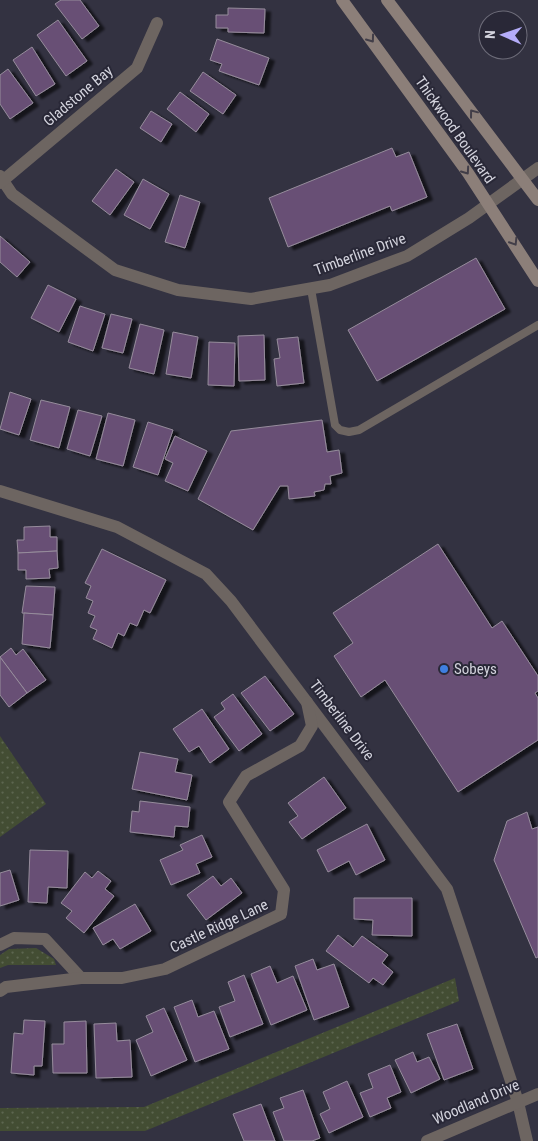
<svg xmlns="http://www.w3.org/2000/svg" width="538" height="1141" font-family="'Roboto Condensed',sans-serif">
	<defs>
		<pattern id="grass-dots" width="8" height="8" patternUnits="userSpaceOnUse" patternTransform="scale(1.25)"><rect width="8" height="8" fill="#434d33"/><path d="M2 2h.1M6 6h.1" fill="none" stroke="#5d6650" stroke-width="1.8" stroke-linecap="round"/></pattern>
		<filter id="shadow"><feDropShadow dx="5.5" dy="3" stdDeviation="1" flood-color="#0009"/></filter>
	</defs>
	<rect width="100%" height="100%" fill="#333241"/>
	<g fill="url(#grass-dots)">
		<polygon points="0,736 46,804 0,837"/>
		<polygon points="36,948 54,959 56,965 8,965 0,968 0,955 9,949"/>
		<polygon points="455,978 459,1001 145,1131 0,1131 0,1108 144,1107"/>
	</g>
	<g fill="#685074" stroke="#968c9c" filter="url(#shadow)">
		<polygon points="61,0 80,0 99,26 82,39 55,4"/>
		<polygon points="228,8 265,9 264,33 228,32 228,28 216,28 216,15 228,15"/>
		<polygon points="58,20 87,61 66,76 37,35"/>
		<polygon points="217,39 269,58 259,85 219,71 222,64 210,60"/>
		<polygon points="32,47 55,84 36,96 13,60"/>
		<polygon points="8,69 33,103 10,119 0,104 0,75"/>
		<polygon points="203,72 236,95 223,114 190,91"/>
		<polygon points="180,92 209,114 196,132 167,109"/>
		<polygon points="151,111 172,124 161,142 140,128"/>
		<polygon points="392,148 396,157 409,152 427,197 392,211 390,206 288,247 269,198"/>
		<polygon points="116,169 134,182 110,215 92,201"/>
		<polygon points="143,179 169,194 150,229 124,215"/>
		<polygon points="180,195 200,202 185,248 165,242"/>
		<polygon points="0,236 30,262 17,277 0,262"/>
		<polygon points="476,258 505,309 377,381 348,330"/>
		<polygon points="48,285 76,299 59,332 31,318"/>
		<polygon points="80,306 105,314 93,351 68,342"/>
		<polygon points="111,314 132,319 123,353 102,348"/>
		<polygon points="140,324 164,330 154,374 129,368"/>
		<polygon points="173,332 198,337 191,378 166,374"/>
		<polygon points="264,335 265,380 239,381 238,336"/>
		<polygon points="298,337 304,383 277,386 274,359 280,358 277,339"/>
		<polygon points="209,342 235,343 234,386 208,385"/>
		<polygon points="10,392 31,399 19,435 0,429"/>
		<polygon points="41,400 70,407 59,448 30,440"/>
		<polygon points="78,410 102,416 90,456 67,449"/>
		<polygon points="108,413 135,420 123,466 96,459"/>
		<polygon points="322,420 327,452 339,450 342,473 330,476 331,484 325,484 324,490 314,492 315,496 289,499 288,486 280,486 253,530 198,499 231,431"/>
		<polygon points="148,422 173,430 158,475 133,467"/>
		<polygon points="175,436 207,451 188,491 165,481 173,463 165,459"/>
		<polygon points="50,526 50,537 57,537 57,551 18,553 17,540 24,540 24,527"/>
		<polygon points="438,544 492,628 502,621 538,676 538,691 535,693 538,698 538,740 458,792 385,680 361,697 334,656 353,643 333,613"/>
		<polygon points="102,549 166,580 150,613 144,610 137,626 130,623 124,636 118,633 112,648 93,639 97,630 90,627 95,616 88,613 93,601 86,598 91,586 85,583"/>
		<polygon points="57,551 58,568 49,569 50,578 26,579 26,570 18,570 18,553"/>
		<polygon points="26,586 55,587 53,615 22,613"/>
		<polygon points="24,613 53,615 50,648 22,644"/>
		<polygon points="11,648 16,655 23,649 46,680 27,693 0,657"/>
		<polygon points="0,657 27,693 9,707 0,695"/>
		<polygon points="265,676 294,714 270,731 241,693"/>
		<polygon points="233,694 262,734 239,751 214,717 225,709 221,703"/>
		<polygon points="202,709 229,749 210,763 199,746 189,752 173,729"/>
		<polygon points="140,752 178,759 175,772 192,775 187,800 132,789"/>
		<polygon points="324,777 346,808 302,839 289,822 298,816 288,803"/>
		<polygon points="140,801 190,807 188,827 175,826 174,837 130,832 132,811 139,812"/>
		<polygon points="527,812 532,829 538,827 538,957 536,958 494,860 507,821"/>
		<polygon points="367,824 385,860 356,875 349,861 328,872 317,850"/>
		<polygon points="202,835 212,857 196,864 200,873 171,885 160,860 183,850 180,845"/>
		<polygon points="30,850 68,851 67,888 48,887 47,903 28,902"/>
		<polygon points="10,870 19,900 0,906 0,873"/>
		<polygon points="98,871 111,881 105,889 114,896 84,933 66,918 72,911 61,903 85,872 92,878"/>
		<polygon points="213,876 221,886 231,878 242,893 206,920 187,895"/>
		<polygon points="354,898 412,898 412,936 372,935 373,920 354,919"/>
		<polygon points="135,904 151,931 120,949 113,939 103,945 93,928"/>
		<polygon points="338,935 353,947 362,936 388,955 382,963 393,972 383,985 373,978 369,983 326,951"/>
		<polygon points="313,959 317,970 334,964 349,1007 314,1020 295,966"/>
		<polygon points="270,966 277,983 293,976 307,1010 271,1025 251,974"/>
		<polygon points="244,975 263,1024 230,1037 219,1007 235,1001 228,982"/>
		<polygon points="192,1000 198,1017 214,1011 229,1049 195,1062 174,1007"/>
		<polygon points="164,1008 187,1060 151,1076 136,1040 153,1032 146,1016"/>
		<polygon points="24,1020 45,1021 42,1066 34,1066 34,1075 11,1073 14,1033 23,1034"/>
		<polygon points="86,1021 87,1073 53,1073 52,1044 64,1044 64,1022"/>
		<polygon points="116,1023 117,1041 130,1040 132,1077 96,1078 94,1024"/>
		<polygon points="457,1024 473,1069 444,1080 427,1034"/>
		<polygon points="413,1052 417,1062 429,1057 440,1079 411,1093 395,1060"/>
		<polygon points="390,1065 401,1092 387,1098 391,1108 370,1117 360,1093 373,1088 368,1074"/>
		<polygon points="347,1081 363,1117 329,1133 320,1114 330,1109 323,1092"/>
		<polygon points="303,1090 320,1138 312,1141 284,1141 273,1112 284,1108 280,1098"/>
		<polygon points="261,1104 275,1141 244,1141 233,1114"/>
	</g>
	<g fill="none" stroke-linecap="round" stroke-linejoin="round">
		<polyline stroke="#6d6561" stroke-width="8" points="311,289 335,425 340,430 349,432 359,430 538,325"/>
		<g stroke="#6d6561" stroke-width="12">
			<polyline points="0,176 12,194 115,270 178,290 251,299 330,285 407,256 469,218 538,168"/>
			<polyline points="0,183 137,68 157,23"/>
			<polyline points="0,491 117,527 206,574 231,601 447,889 518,1102 527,1141"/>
			<polyline points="0,945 14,938 45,939 81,978"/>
			<polyline points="0,991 6,987 81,978 122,978 165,969 281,914 284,890 229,802 246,776 300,746 312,726 307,702"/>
			<polyline points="427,1141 538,1094"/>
		</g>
		<g stroke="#8c7f79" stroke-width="12">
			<polyline points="342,0 468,173 538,281"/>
			<polyline points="387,0 538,200"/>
		</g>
	</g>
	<defs><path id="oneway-chevron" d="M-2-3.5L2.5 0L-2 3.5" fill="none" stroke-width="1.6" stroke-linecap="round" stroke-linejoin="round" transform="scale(1.25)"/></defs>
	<g stroke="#423e48">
		<use href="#oneway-chevron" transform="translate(371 39) rotate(54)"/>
		<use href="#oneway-chevron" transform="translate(473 113) rotate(-127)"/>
		<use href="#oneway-chevron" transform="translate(466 171) rotate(55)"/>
		<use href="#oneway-chevron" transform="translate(514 242) rotate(58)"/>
	</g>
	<circle fill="#3f7fe0" stroke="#292837" stroke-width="2" cx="444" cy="669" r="5"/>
	<g text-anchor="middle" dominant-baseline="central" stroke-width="4" stroke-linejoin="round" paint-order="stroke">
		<g font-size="15" fill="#d3d3dd" stroke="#292837">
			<text transform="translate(78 96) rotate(-40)">Gladstone Bay</text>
			<text transform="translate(455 130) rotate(55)">Thickwood Boulevard</text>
			<text transform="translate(360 254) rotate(-20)">Timberline Drive</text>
			<text transform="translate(342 720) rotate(53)">Timberline Drive</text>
			<text transform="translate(219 926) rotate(-25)">Castle Ridge Lane</text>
			<text transform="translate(476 1102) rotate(-23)">Woodland Drive</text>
		</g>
		<g font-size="15" fill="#d3d3dd" stroke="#292837" text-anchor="start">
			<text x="454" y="669">Sobeys</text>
		</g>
	</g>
	<g transform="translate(503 35) rotate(272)"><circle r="24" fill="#292837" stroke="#6d6c79"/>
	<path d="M0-4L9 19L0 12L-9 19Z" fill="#b4acf9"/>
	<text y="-8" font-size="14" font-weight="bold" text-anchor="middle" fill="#d3d3dd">N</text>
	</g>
</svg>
